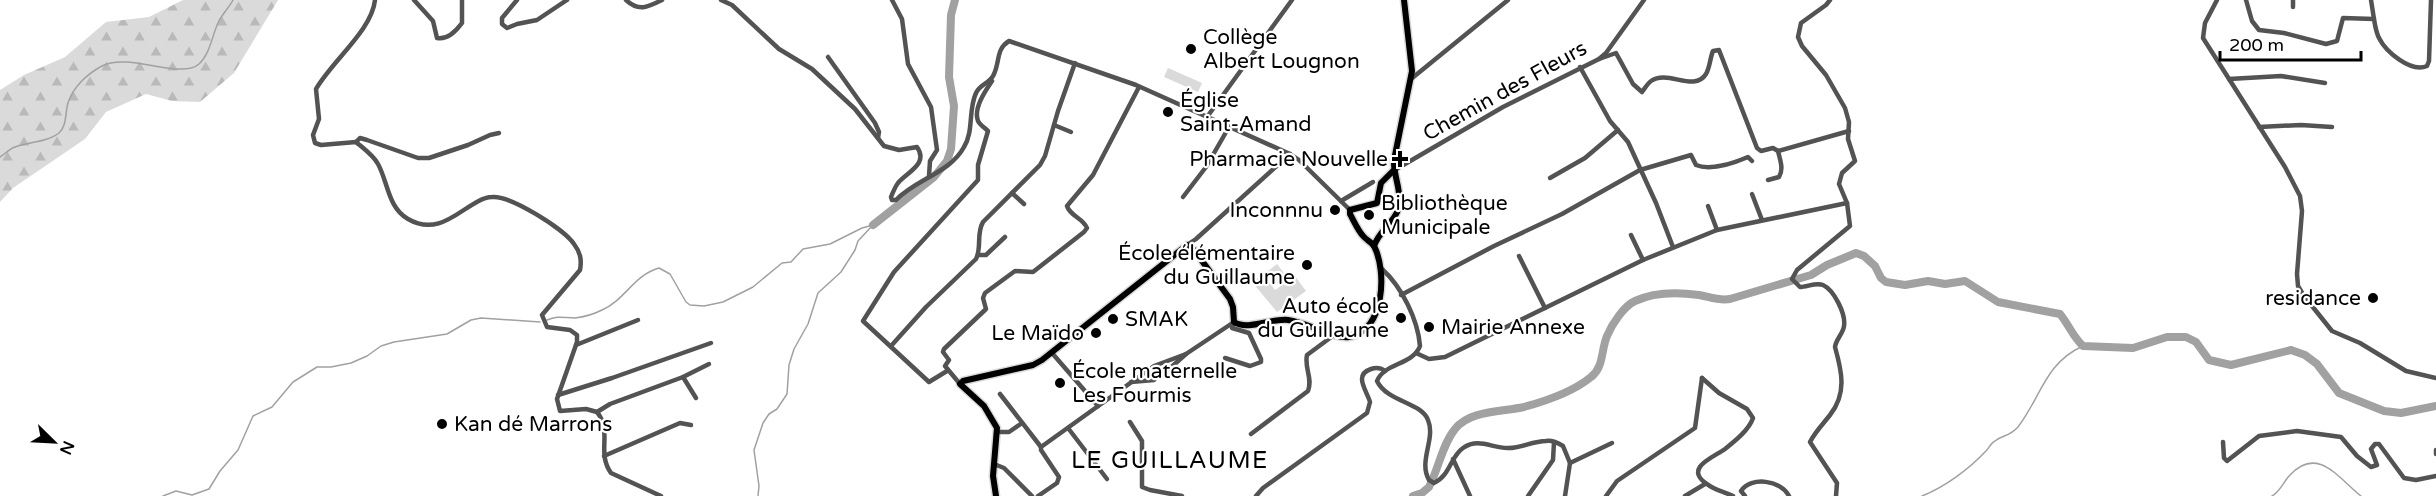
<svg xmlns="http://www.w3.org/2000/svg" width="2436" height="496" font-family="'Varela Round',sans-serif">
	<defs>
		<pattern id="forest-firs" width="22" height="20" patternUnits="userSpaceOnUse" patternTransform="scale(1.5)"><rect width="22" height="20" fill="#dadada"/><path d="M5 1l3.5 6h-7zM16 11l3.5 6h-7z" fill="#b9b9b9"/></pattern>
	</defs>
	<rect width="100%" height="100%" fill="#fff"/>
	<polygon fill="url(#forest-firs)" points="183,0 278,0 234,73 200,102 172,101 146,94 106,112 85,139 13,188 0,202 0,90 24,75 65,57 106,22 149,17"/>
	<g fill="#dadada">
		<polygon points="1168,68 1202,83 1198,92 1164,77"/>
		<polygon points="1277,264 1288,278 1278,285 1268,271"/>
		<polygon points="1263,274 1275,290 1295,276 1306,291 1277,312 1252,282"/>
	</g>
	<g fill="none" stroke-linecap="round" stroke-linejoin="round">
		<g stroke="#a1a1a1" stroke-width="1.5">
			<path d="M0 157C5 154 9 149 15 147 28 142 48 142 59 133 67 126 65 113 68 103 73 87 87 74 102 66 128 52 181 80 199 64 210 54 212 36 218 23 221 15 229 8 233 0"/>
			<path d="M547 320C558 315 564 318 575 318 584 317 594 314 602 310 625 300 634 275 659 268L670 274 686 302 690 305 704 306 723 302 753 287 782 263 791 262 803 249 830 244 862 228 873 225"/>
			<polyline points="163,496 176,491 192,495 209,489 220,471 238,450 253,416 272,407 293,382 317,367 331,367 351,363 367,356 381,346 394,342 447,334 471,320 481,318 540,322"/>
			<polyline points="758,496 759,486 754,450 763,423 769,414 777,409 787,394 789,365 794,349 808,324 818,293 841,272 855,250 858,241 872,226"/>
			<path d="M1922 496C1945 487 1969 469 1986 451 1989 448 1991 443 1995 441 2004 434 2009 437 2018 427 2041 397 2045 363 2083 346"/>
			<path d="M2272 496C2281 491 2283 482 2290 475 2318 445 2339 479 2361 496"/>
		</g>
		<g stroke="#a1a1a1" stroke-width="8">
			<polyline points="873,225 934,177 947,161 951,149 954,106 949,77 951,15 955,0"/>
			<path d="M1413 496 1422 493 1429 487C1439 468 1442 445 1455 429 1470 410 1502 412 1524 407 1546 401 1573 392 1591 377 1604 367 1601 350 1607 336 1612 324 1624 306 1635 301 1654 292 1678 292 1699 295 1710 297 1719 301 1730 299L1811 275 1827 265 1856 253 1864 256 1875 266 1881 278 1886 282 1905 285 1928 281 1945 284 1965 281 1998 302 2060 314C2069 325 2073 337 2083 346L2133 348 2167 337H2186L2196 342 2209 360 2231 365 2291 350 2305 355 2317 364 2339 393 2384 411 2401 413 2436 406"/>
		</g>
		<g stroke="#dbdbdb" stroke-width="9">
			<g id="major">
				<path d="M1374 246C1379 230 1396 222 1399 206 1402 191 1393 175 1394 160L1412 71 1404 0"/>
				<path d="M996 496 993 476 997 428 984 406 960 384 963 381 1033 365 1042 360 1187 245 1194 250 1230 299 1233 307 1234 322C1248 331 1271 318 1288 320 1307 322 1332 339 1349 337 1385 331 1387 271 1374 246 1372 243 1367 240 1364 237 1358 231 1354 221 1350 214V210L1377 203 1381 183 1393 171"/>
			</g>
		</g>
		<g stroke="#535353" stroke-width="4.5">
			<path d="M375 0C372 30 332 61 316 89L319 119 313 135 315 143 321 145 356 142C364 149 373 155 378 164 388 182 388 208 408 219 444 240 467 198 492 197 510 195 564 229 574 244 580 252 582 259 580 270L542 315 547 327 570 330 577 335V342L557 399 560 411 586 409 597 412C613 432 596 452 611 473L661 496"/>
			<path d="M414 0 433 21 437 38C448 40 456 31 462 23V0"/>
			<polyline points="517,0 502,18 502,24 507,28 517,24 537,20 567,0"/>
			<path d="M626 0C639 12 648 7 662 0"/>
			<path d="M721 0 732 5 779 49 812 69 855 109 884 146 899 150 917 147C929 164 907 172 898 183 895 187 893 192 891 197L892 200H896C916 179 950 173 964 147 974 131 968 110 976 93 980 84 991 83 994 74 1000 61 996 49 1009 41L1136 85 1290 154 1299 160 1350 210"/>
			<polyline points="892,0 902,19 908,64 931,107 937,150 930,161 929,176"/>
			<path d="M1830 0 1826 5 1801 23 1798 37 1802 46 1826 75 1845 108 1849 122 1848 139 1855 161 1842 173 1839 184 1847 203 1850 226 1797 270 1792 279 1800 287C1807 287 1816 282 1823 285 1834 290 1846 314 1844 326 1843 334 1836 339 1835 347 1842 372 1847 393 1830 415 1823 424 1815 432 1810 442L1837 483 1836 496"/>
			<polyline points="2217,0 2205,23 2203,38 2285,167 2300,196 2302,211 2297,274 2298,286 2304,296 2332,331 2360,343 2406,371 2436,378"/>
			<path d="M2246 0 2252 21 2259 30 2284 33 2326 44 2337 41 2343 18 2374 19C2375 25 2376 32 2379 38 2386 52 2411 73 2427 66L2429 61 2431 0"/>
			<polyline points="2293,0 2293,7"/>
			<polyline points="2371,0 2374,19"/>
			<polyline points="828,57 875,123 879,132 878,138"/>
			<path d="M1599 59 1616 53 1633 84 1642 92C1645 88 1648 83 1651 81 1668 69 1694 93 1706 74 1710 67 1710 58 1713 51L1719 50 1757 148 1761 151 1773 148 1778 151C1780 160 1784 169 1779 177L1768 180"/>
			<polyline points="1580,67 1610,121 1628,142 1656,203 1673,247"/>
			<polyline points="1411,79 1508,0"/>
			<polyline points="2229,79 2281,76 2325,83"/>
			<polyline points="1207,117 1292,0"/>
			<polyline points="1054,125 1071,132"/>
			<polyline points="2259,127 2301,125 2332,127"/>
			<polyline points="356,142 360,138 367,140 418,158 429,158 468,145 490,135 499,133"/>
			<polyline points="1778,151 1849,131"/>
			<polyline points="1393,171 1503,107 1599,59 1606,53 1644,0"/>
			<polyline points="1550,178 1585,158 1618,130"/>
			<polyline points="1012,193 1024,204"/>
			<polyline points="1752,194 1762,220"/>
			<polyline points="1183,197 1206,167 1229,127"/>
			<polyline points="1341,201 1373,182"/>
			<polyline points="1708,206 1717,230"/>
			<polyline points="1631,235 1643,260"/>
			<polyline points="1187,245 1196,239 1290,154"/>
			<polyline points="979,255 986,255 1005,237"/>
			<polyline points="1519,256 1545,308"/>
			<path d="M1382 269C1402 287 1418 320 1420 346 1413 365 1384 363 1377 381 1387 402 1421 402 1428 420 1436 439 1418 461 1429 480L1434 483C1450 476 1450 457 1463 448 1479 437 1493 449 1509 448 1521 448 1533 441 1546 441 1552 440 1558 443 1563 446L1570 463 1565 496"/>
			<path d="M1401 295 1494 246 1562 214 1640 170 1691 155 1696 165C1710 171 1734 163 1748 157L1752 161"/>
			<polyline points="576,345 638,320"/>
			<path d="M891 346 926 307 976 259C982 247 976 234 983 222L1040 165 1045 156 1058 111 1075 63"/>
			<polyline points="1052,353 1098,406"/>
			<polyline points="1416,353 1429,359 1445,357 1643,260 1717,230 1847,203"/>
			<path d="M947 371 929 382 863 321 894 272 978 180V165L988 131C985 128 980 125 978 121 973 108 986 90 992 81"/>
			<polyline points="683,377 709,364"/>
			<path d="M1702 378 1719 393 1747 409 1753 418C1749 430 1735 441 1725 449 1714 457 1683 468 1707 484 1714 490 1725 492 1733 496"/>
			<polyline points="1131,382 1154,380 1159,373 1168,370 1186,354 1234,322 1232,328 1249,333 1261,359 1261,362 1250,366 1225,358"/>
			<path d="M960 384 945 366 949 360 943 352 944 349 986 309 983 298 985 293 1015 271 1033 272 1084 232 1087 228C1083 218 1070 216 1067 206L1093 175 1139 87"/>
			<polyline points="1000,394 1041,447"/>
			<polyline points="558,395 612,378 711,343"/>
			<polyline points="597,412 610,404 683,377 696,398"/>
			<polyline points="1130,422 1142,441 1142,487 1150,490 1182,496"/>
			<polyline points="1068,428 1107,479"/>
			<polyline points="998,432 1009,432 1022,423"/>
			<path d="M1251 434 1308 391C1313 378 1304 368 1307 355L1334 335"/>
			<polyline points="2223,442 2224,458 2227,461 2259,436 2297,431 2341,437 2357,456 2371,467 2377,465 2371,449 2375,444 2379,444 2404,478 2416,480 2436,476"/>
			<polyline points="2436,450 2436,454"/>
			<polyline points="604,456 680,423 691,425"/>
			<polyline points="1453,459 1470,496"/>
			<polyline points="1570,463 1612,443"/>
			<polyline points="994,464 1004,468 1032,496"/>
			<polyline points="1038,496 1057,483 1059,477 1041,450 1041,447 1154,366 1186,354"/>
			<path d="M1256 496 1263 488 1367 413 1370 402C1367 391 1353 375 1371 369 1377 367 1381 368 1385 371"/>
			<polyline points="1528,496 1553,460 1554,442"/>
			<polyline points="1606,496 1617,481 1695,428 1702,378"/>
			<polyline points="1685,496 1705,484"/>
			<path d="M1745 496 1741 491C1751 476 1781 480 1789 496"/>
		</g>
		<use href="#major" stroke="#000" stroke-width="6"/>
	</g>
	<g fill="#000" stroke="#fff" stroke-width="2">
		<circle cx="1191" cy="49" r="6"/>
		<circle cx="1168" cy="112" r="6"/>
		<path d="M1397 150h6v6h6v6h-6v6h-6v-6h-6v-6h6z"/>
		<circle cx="1335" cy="210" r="6"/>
		<circle cx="1369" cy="215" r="6"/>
		<circle cx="1307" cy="265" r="6"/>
		<circle cx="2373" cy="298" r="6"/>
		<circle cx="1401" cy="318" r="6"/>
		<circle cx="1113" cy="319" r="6"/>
		<circle cx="1429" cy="327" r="6"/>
		<circle cx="1096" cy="333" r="6"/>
		<circle cx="1060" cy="383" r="6"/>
		<circle cx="442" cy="424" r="6"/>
	</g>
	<g text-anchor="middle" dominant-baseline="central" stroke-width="4.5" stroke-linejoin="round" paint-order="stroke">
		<g font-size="21" fill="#000" stroke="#fff" text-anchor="start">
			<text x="1203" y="37">Collège<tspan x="1203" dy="24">Albert Lougnon</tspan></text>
			<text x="1180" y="100">Église<tspan x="1180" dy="24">Saint-Amand</tspan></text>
			<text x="1388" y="159" text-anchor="end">Pharmacie Nouvelle</text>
			<text x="1381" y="203">Bibliothèque<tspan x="1381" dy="24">Municipale</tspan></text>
			<text x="1323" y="210" text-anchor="end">Inconnnu</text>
			<text x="1295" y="253" text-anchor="end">École élémentaire<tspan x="1295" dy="24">du Guillaume</tspan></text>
			<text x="2361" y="298" text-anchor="end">residance</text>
			<text x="1389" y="306" text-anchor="end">Auto école<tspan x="1389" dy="24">du Guillaume</tspan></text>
			<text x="1125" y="319">SMAK</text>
			<text x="1441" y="327">Mairie Annexe</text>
			<text x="1084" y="333" text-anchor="end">Le Maïdo</text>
			<text x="1072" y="371">École maternelle<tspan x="1072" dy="24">Les Fourmis</tspan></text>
			<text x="454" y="424">Kan dé Marrons</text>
		</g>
		<g font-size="21" fill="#000" stroke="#fff">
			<text transform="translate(1505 91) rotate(-29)">Chemin des Fleurs</text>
		</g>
		<g font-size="24" letter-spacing="1.5" fill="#000" stroke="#fff">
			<text x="1170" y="460">LE GUILLAUME</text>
		</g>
	</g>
	<g transform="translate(54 442) rotate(114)" stroke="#ffffff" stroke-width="4.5" paint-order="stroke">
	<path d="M0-4.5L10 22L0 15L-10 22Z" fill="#000000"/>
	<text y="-9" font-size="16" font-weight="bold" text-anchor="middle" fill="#000000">N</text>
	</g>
	<path d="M2220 51v9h141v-9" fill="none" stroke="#000000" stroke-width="3"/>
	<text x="2229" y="51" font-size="18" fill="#000000" stroke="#ffffff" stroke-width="4.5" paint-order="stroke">200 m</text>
</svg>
